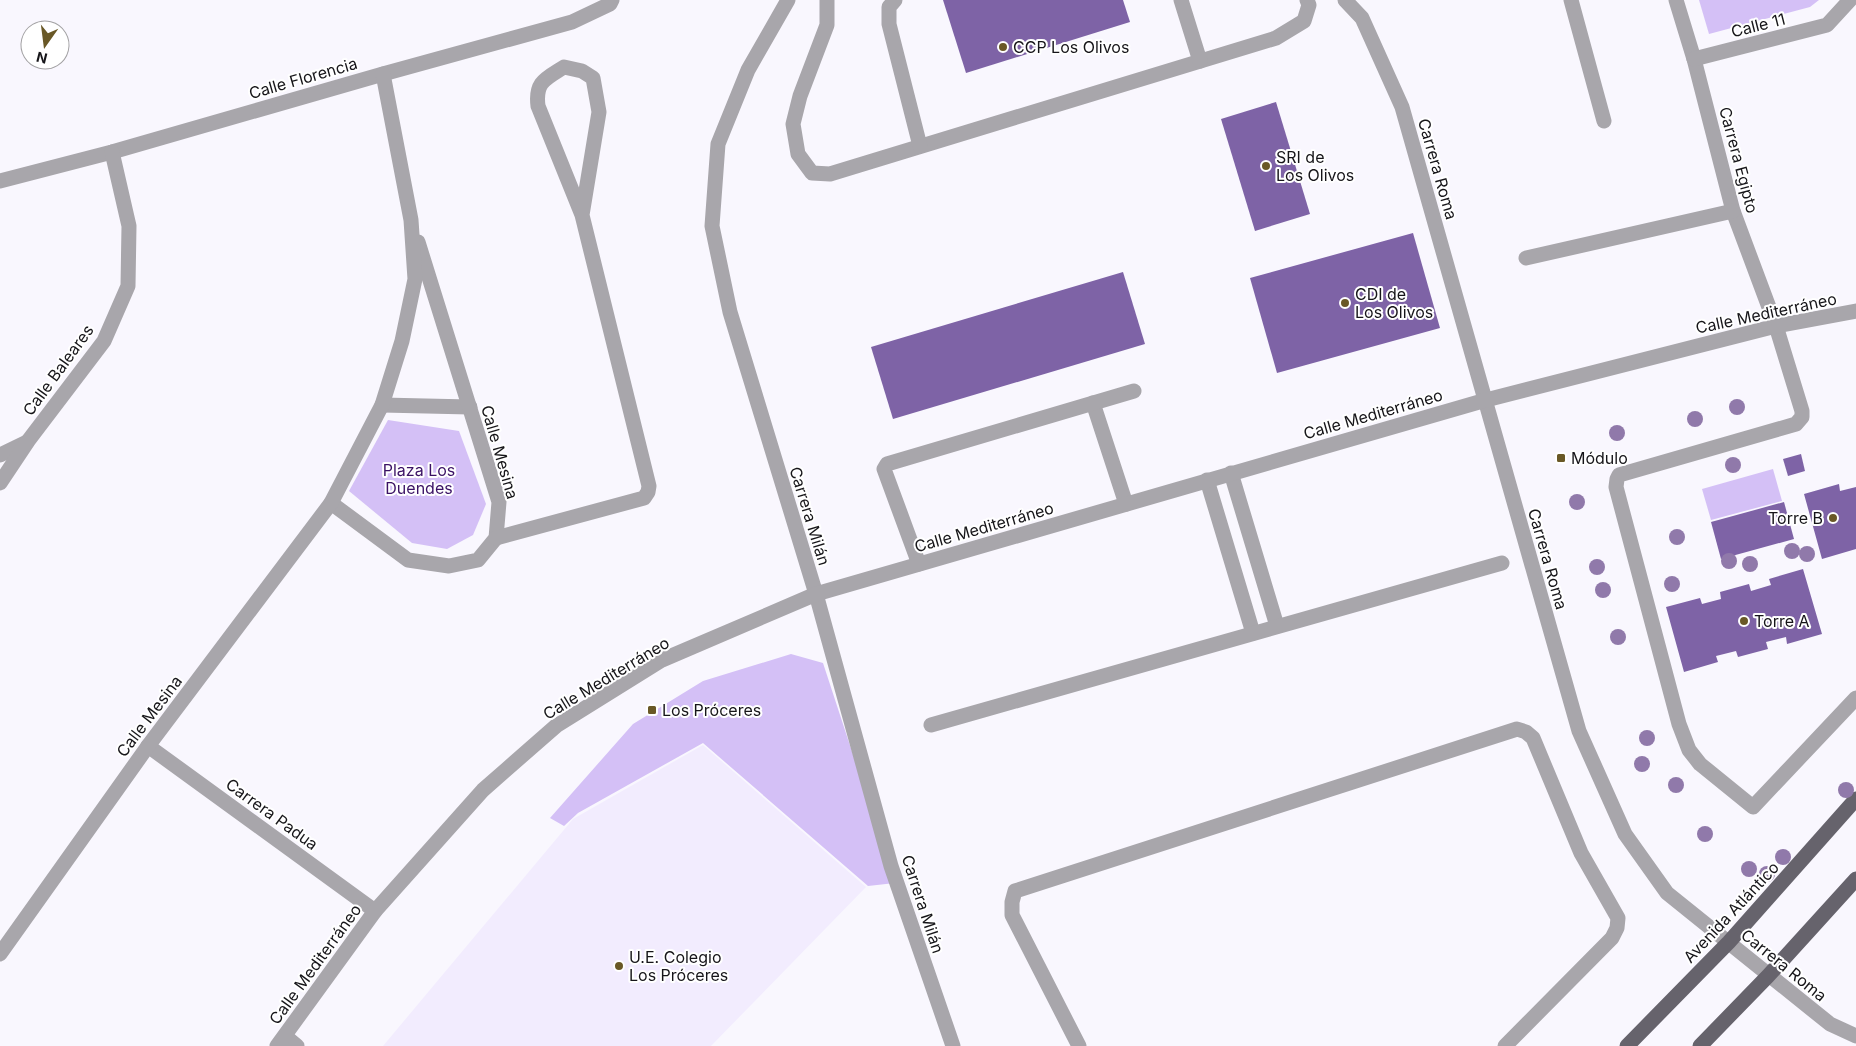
<svg xmlns="http://www.w3.org/2000/svg" width="1856" height="1046" font-family="Inter,sans-serif">
	<rect width="100%" height="100%" fill="#f9f7fe"/>
	<polygon fill="#f2ecfe" points="703,745 866,887 711,1046 383,1046 573,819"/>
	<g fill="#d4c0f6">
		<polygon points="1699,0 1819,0 1810,7 1709,34"/>
		<polygon points="388,420 459,431 486,504 473,535 447,549 412,543 349,491"/>
		<polygon points="1773,469 1782,501 1711,520 1702,489"/>
		<polygon points="791,654 823,663 895,883 868,886 703,743 578,813 564,826 550,818 633,724 703,681"/>
	</g>
	<g fill="#7e63a6">
		<polygon points="943,0 1123,0 1130,22 966,73"/>
		<polygon points="1276,102 1310,214 1255,231 1221,119"/>
		<polygon points="1413,233 1440,328 1277,373 1250,278"/>
		<polygon points="1123,272 1145,344 893,419 871,347"/>
		<polygon points="1801,454 1805,471 1788,476 1783,459"/>
		<polygon points="1839,484 1840,491 1856,487 1856,549 1822,559 1804,494"/>
		<polygon points="1784,502 1794,539 1721,559 1711,522"/>
		<polygon points="1803,569 1822,634 1787,644 1786,637 1766,642 1768,649 1738,657 1736,651 1716,656 1718,662 1684,672 1666,607 1700,598 1702,604 1721,599 1720,592 1749,584 1751,591 1771,585 1769,579"/>
	</g>
	<g fill="none" stroke-linecap="round" stroke-linejoin="round">
		<g stroke="#a8a6ab" stroke-width="15">
			<polyline points="788,0 748,70 718,144 712,226 730,312 816,594 891,866 953,1046"/>
			<polyline points="827,0 827,25 800,96 793,124 798,154 812,173 830,174 1276,38 1304,21 1309,5 1307,0"/>
			<polyline points="895,0 889,7 889,24 920,146"/>
			<polyline points="1181,0 1200,61"/>
			<polyline points="1345,0 1362,18 1402,107 1579,731 1625,834 1667,893 1830,1024 1856,1036"/>
			<polyline points="1571,0 1604,121"/>
			<polyline points="1676,0 1694,59 1733,211 1776,326 1802,411 1802,417 1796,424 1619,475 1617,479 1616,487 1679,724 1689,750 1700,764 1753,807 1856,698"/>
			<polyline points="1694,59 1827,25 1850,0"/>
			<polyline points="0,181 112,152 383,74 572,22 610,4 612,0"/>
			<polyline points="1526,258 1733,211"/>
			<polyline points="1093,403 1126,504"/>
			<polyline points="382,405 470,407"/>
			<polyline points="0,455 27,442"/>
			<polyline points="1231,473 1277,626"/>
			<polyline points="1207,480 1253,633"/>
			<polyline points="0,483 28,441 104,341 128,286 129,226 112,152"/>
			<polyline points="331,503 408,560 449,566 478,560 496,538 499,502 418,242"/>
			<path d="M496 538 644 498 648 492 649 486 582 215 538 106C535 82 545 79 564 67L582 71 593 78 599 112 582 215"/>
			<polyline points="919,564 884,469 887,464 1134,391"/>
			<polyline points="931,725 1502,563"/>
			<polyline points="148,746 375,911"/>
			<polyline points="0,954 148,746 331,503 382,405 402,341 415,279 411,220 383,74"/>
			<polyline points="285,1036 297,1046"/>
			<polyline points="277,1046 375,911 483,790 556,726 662,660 816,594 1486,400 1776,326 1856,311"/>
			<polyline points="1079,1046 1012,915 1012,902 1015,891 1517,729 1526,732 1533,738 1581,853 1618,918 1617,928 1612,938 1505,1046"/>
		</g>
		<g stroke="#66636c" stroke-width="15">
			<polyline points="1627,1046 1729,942 1856,799"/>
			<polyline points="1700,1046 1768,976 1856,879"/>
		</g>
	</g>
	<g fill="#9079aa">
		<circle cx="1737" cy="407" r="8"/>
		<circle cx="1695" cy="419" r="8"/>
		<circle cx="1617" cy="433" r="8"/>
		<circle cx="1733" cy="465" r="8"/>
		<circle cx="1577" cy="502" r="8"/>
		<circle cx="1677" cy="537" r="8"/>
		<circle cx="1792" cy="551" r="8"/>
		<circle cx="1807" cy="554" r="8"/>
		<circle cx="1729" cy="561" r="8"/>
		<circle cx="1750" cy="564" r="8"/>
		<circle cx="1597" cy="567" r="8"/>
		<circle cx="1672" cy="584" r="8"/>
		<circle cx="1603" cy="590" r="8"/>
		<circle cx="1618" cy="637" r="8"/>
		<circle cx="1647" cy="738" r="8"/>
		<circle cx="1642" cy="764" r="8"/>
		<circle cx="1676" cy="785" r="8"/>
		<circle cx="1846" cy="790" r="8"/>
		<circle cx="1705" cy="834" r="8"/>
		<circle cx="1783" cy="857" r="8"/>
		<circle cx="1749" cy="869" r="8"/>
		<circle cx="1767" cy="874" r="8"/>
	</g>
	<g fill="#695826" stroke="#fff" stroke-width="2">
		<circle cx="1003" cy="47" r="5"/>
		<circle cx="1266" cy="166" r="5"/>
		<circle cx="1345" cy="303" r="5"/>
		<rect x="1556" y="453" width="10" height="10" rx="2.5"/>
		<circle cx="1833" cy="518" r="5"/>
		<circle cx="1744" cy="621" r="5"/>
		<rect x="647" y="705" width="10" height="10" rx="2.5"/>
		<circle cx="619" cy="966" r="5"/>
	</g>
	<g text-anchor="middle" dominant-baseline="central" stroke-width="4" stroke-linejoin="round" paint-order="stroke">
		<g font-size="16" fill="#161519" stroke="#fff">
			<text transform="translate(1758 25) rotate(-14)">Calle 11</text>
			<text transform="translate(303 78) rotate(-16)">Calle Florencia</text>
			<text transform="translate(1739 160) rotate(75)">Carrera Egipto</text>
			<text transform="translate(1438 169) rotate(74)">Carrera Roma</text>
			<text transform="translate(1766 313) rotate(-12)">Calle Mediterráneo</text>
			<text transform="translate(58 370) rotate(-54)">Calle Baleares</text>
			<text transform="translate(1373 414) rotate(-16)">Calle Mediterráneo</text>
			<text transform="translate(500 452) rotate(74)">Calle Mesina</text>
			<text transform="translate(810 516) rotate(73)">Carrera Milán</text>
			<text transform="translate(984 527) rotate(-16)">Calle Mediterráneo</text>
			<text transform="translate(1548 559) rotate(74)">Carrera Roma</text>
			<text transform="translate(606 678) rotate(-31)">Calle Mediterráneo</text>
			<text transform="translate(149 716) rotate(-53)">Calle Mesina</text>
			<text transform="translate(272 814) rotate(36)">Carrera Padua</text>
			<text transform="translate(923 904) rotate(72)">Carrera Milán</text>
			<text transform="translate(1731 912) rotate(-47)">Avenida Atlántico</text>
			<text transform="translate(315 964) rotate(-54)">Calle Mediterráneo</text>
			<text transform="translate(1784 965) rotate(39)">Carrera Roma</text>
		</g>
		<g font-size="16" fill="#161519" stroke="#fff" text-anchor="start">
			<text x="1013" y="47">CCP Los Olivos</text>
			<text x="1276" y="157">SRI de<tspan x="1276" dy="18">Los Olivos</tspan></text>
			<text x="1355" y="294">CDI de<tspan x="1355" dy="18">Los Olivos</tspan></text>
			<text x="1571" y="458">Módulo</text>
			<text x="1823" y="518" text-anchor="end">Torre B</text>
			<text x="1754" y="621">Torre A</text>
			<text x="662" y="710">Los Próceres</text>
			<text x="629" y="957">U.E. Colegio<tspan x="629" dy="18">Los Próceres</tspan></text>
		</g>
		<g font-size="16" fill="#3b1265" stroke="#fff">
			<text x="419" y="470">Plaza Los<tspan x="419" dy="18">Duendes</tspan></text>
		</g>
	</g>
	<g transform="translate(45 45) rotate(194)"><circle r="24" fill="#ffffff" stroke="#a2a1a3"/>
	<path d="M0-4L9 19L0 12L-9 19Z" fill="#695826"/>
	<text y="-8" font-size="14" font-weight="bold" text-anchor="middle" fill="#161519">N</text>
	</g>
</svg>
